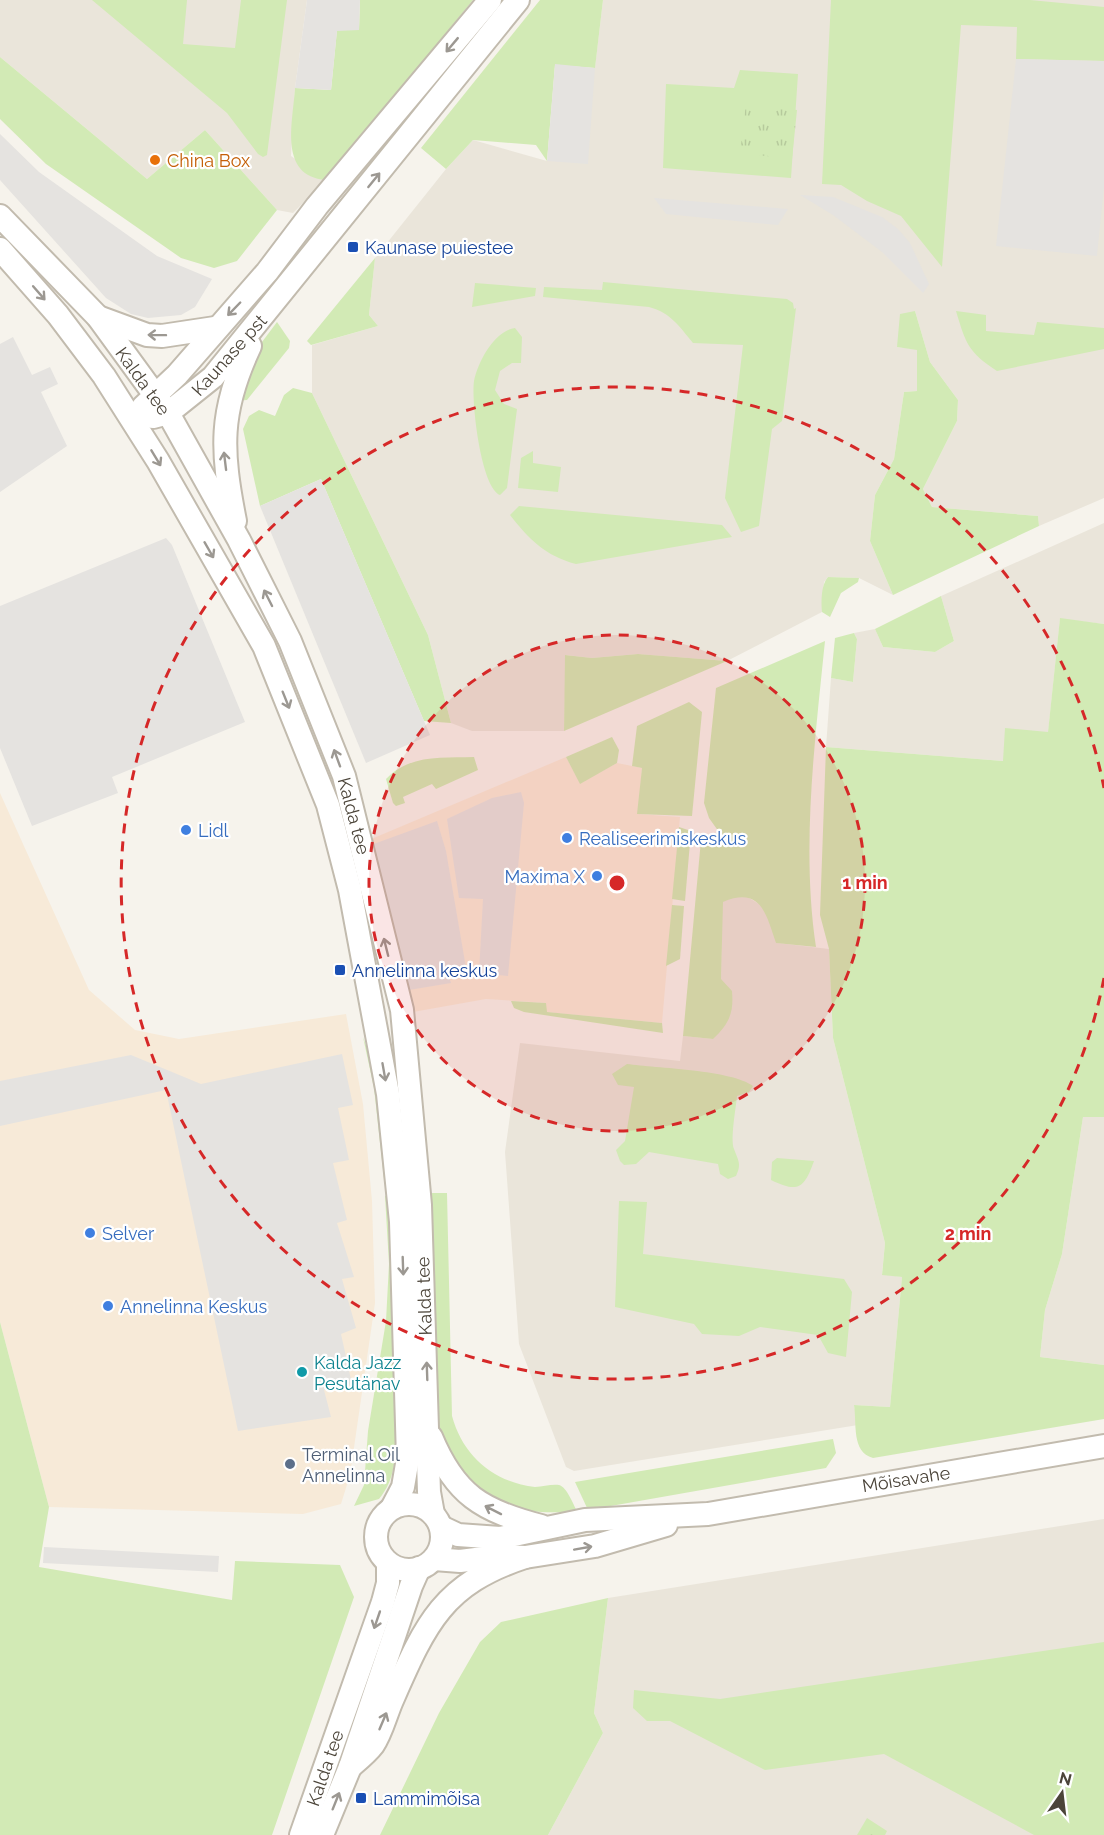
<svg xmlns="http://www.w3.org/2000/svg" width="1104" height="1835" font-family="Raleway,sans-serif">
	<defs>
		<pattern id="park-tufts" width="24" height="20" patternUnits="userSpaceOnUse" patternTransform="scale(1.5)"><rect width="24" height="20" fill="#d2eab5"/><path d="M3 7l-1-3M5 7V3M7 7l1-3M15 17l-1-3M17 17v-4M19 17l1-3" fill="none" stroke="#b6ca9c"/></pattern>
	</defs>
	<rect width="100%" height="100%" fill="#f6f3ec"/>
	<g fill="#eae5da">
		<polygon points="0,0 307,0 295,88 291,156 326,180 293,213 277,210 205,130 147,179 0,57"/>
		<polygon points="603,0 1104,0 1104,498 1039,526 1038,516 932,507 923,489 957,421 958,400 930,362 915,311 897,347 917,349 917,391 904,392 894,459 875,495 870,541 893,595 859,578 828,577 824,582 822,612 727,661 638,654 592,658 566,655 564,731 472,731 451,723 428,635 312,393 312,345 378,326 369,315 375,258 446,169 473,140 547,161 595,67"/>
		<polygon points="1104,523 1104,624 1060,619 1048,733 1003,761 826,747 831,678 853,682 857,639 854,633 875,629 883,647 935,652 954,641 941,596"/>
		<polygon points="736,896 746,896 765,908 777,943 829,949 833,1038 885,1243 882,1274 902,1277 890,1407 854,1405 858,1425 574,1471 566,1467 519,1344 505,1152 520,1043 680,1061 683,1036 713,1039 721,979 722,902"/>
		<polygon points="1083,1117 1104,1117 1104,1365 1040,1357 1045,1310 1062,1254"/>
		<polygon points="1104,1519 1104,1835 548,1835 603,1733 594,1713 608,1598"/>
	</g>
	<g fill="#f7ead8">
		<polygon points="566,757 580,783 617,763 642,768 638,814 680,817 662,1023 546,1012 546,1003 486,999 413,1012 369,840"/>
		<polygon points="0,793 89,990 135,1030 179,1039 346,1014 363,1104 372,1201 375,1303 350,1475 341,1504 303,1514 49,1507 0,1322"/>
	</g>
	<g fill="#d2eab5">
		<polygon points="92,0 187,0 183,44 235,48 241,0 287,0 267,155 263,157 258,154 227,113"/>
		<path d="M360 0H473L326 180C278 176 293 122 295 88L331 90 337 30H359Z"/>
		<polygon points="540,0 603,0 595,68 555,65 547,161 536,145 473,140 446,169 421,148"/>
		<polygon points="831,0 1030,0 1104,7 1104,61 1016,59 1017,27 961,25 942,267 901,216 867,201 841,185 822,184"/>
		<polygon points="0,57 147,179 205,130 277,210 237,261 214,268 181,258 46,164 0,119"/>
		<polygon points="740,70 798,74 791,178 663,168 666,84 734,88"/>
		<polygon points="375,258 369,315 378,326 311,345 307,341"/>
		<path d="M603 282 787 299 793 303 794 309 796 308 782 421 772 429 759 526 741 532 725 498 743 345 693 343C679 326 671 313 649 307L543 297 544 287 602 290Z"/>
		<polygon points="475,283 536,288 535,296 472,307"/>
		<polygon points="915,311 930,362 958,400 957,421 923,489 932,507 1038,516 1039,526 893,595 870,541 875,495 894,459 904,392 917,391 917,350 897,347 900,314"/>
		<path d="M956 311 986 315V331L1034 335 1037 322 1104 328V349L997 371C968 352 966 344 956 311Z"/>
		<polygon points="277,322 290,341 289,348 247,400 235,401 256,350"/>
		<path d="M515 328 522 337 521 363H512L500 371 495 390 504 404 517 409 507 488 500 495C481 488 471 401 474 381 478 362 494 331 515 328Z"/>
		<polygon points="293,388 312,393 428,635 451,723 424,721 321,479 260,506 243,429 249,416 259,410 275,416 284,395"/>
		<polygon points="533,451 533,463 561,467 558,492 518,488 521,458"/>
		<path d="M519 506 722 525 732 537 576 564C545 556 529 539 510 515Z"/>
		<path d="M828 577 859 578 858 582 841 593 830 617 822 612C821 601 821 585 828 577Z"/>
		<polygon points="941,596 954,641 935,652 883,647 875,629"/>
		<path d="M1060 618 1104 624V1117H1083L1062 1254 1045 1310 1040 1357 1104 1365V1419L873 1458C851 1452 857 1423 854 1405L890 1407 902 1277 882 1275 885 1243 833 1038 829 949 820 915 826 747 1003 761 1005 728 1048 732Z"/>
		<polygon points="854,633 857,639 853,682 831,678 835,638"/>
		<path d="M825 641C815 740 801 848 816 947L776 943C766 914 761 886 723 902L721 979 732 991C734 1013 729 1024 713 1039L683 1036 701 840 719 832 709 818 704 803 716 688Z"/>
		<polygon points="638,654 727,661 564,731 565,655 592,658"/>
		<polygon points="689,702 702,712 692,816 637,814 642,768 632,766 637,726"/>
		<polygon points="612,737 619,750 617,763 580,784 566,757"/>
		<path d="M474 757 478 770 436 789 432 784 403 797 405 803 396 806 393 803 386 779C410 754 442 758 474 757Z"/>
		<polygon points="679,827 691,831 685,901 672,899"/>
		<polygon points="672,905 684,906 680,959 666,966"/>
		<polygon points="511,1001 546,1003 547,1012 662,1023 663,1033 524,1012 514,1008"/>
		<polygon points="363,1037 380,1084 391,1179 384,1179 374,1088"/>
		<path d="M627 1064C656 1068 732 1070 753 1086L749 1092 737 1096C736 1108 730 1139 734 1149 738 1160 742 1164 736 1176L728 1179 720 1174 718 1164 649 1152 636 1164 624 1165 620 1161 616 1150 625 1141 634 1087 618 1085 612 1074Z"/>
		<path d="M777 1158 814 1161C804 1189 798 1193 771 1180L772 1162Z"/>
		<path d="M392 1193 397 1432C395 1456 396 1479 379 1499L354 1506 364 1485 368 1431 386 1321 389 1264 385 1196Z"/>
		<path d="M429 1193H447L452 1416C463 1456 493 1482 535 1487 543 1487 551 1484 559 1485 567 1487 573 1504 577 1511 504 1519 453 1491 434 1417Z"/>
		<polygon points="619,1201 647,1202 643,1254 844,1279 852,1292 846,1357 828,1353 818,1335 760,1327 739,1336 702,1334 694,1324 615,1307"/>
		<polygon points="0,1322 49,1507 39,1567 232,1600 235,1561 340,1565 354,1597 272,1835 0,1835"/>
		<polygon points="833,1439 836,1453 826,1468 588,1510 575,1482"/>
		<polygon points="608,1598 594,1713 603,1733 548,1835 380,1835 439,1713 480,1642 501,1622"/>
		<polygon points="1104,1642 1104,1835 1034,1835 884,1754 765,1770 670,1721 647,1721 633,1708 634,1690 720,1699"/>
	</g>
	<g fill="url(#park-tufts)">
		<polygon points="746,104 797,110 792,159 740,153"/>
		<polygon points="867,1818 887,1831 885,1835 857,1835"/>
	</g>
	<g fill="#e5e3e0">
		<polygon points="307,0 360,0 359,30 337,31 331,90 295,88"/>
		<polygon points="1016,59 1104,61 1104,187 1097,256 996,246"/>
		<polygon points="555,64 595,68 588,164 547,161"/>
		<polygon points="0,134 39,172 157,256 212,279 195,307 181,315 148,318 131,314 106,298 0,180"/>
		<polygon points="800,195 833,197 882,217 898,229 910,243 929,284 923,293 882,252 833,215"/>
		<polygon points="654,198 788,209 778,225 666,214"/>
		<polygon points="13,337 32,375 50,367 58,384 41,392 67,446 0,492 0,344"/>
		<polygon points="321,479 430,735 366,763 260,506"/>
		<polygon points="166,538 172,545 245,722 112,777 118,793 32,826 0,748 0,606"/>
		<polygon points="521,792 524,803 508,976 479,973 483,899 459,898 447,819 492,798"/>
		<polygon points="437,821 446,851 466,968 448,974 451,983 409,990 371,845"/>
		<polygon points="342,1054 353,1105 338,1108 349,1160 333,1163 347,1220 337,1223 354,1277 342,1279 356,1328 341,1334 352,1384 324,1390 331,1417 238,1431 166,1090 0,1126 0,1081 131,1055 201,1084"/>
		<polygon points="44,1547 219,1556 218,1572 43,1563"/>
	</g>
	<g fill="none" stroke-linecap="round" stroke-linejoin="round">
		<g stroke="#c2bbae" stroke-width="26">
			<g id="tertiary">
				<polyline points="0,216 98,317 168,413 239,540 290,641 344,776 402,1010 420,1205 429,1492 433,1514"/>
				<polyline points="0,249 58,315 104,376 158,461 264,646 328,805 350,890 388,1094 401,1222 408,1458 403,1487 392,1508"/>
				<polyline points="98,317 147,335 162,336 215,328"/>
				<polyline points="143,407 177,375 267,272 317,206 490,0"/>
				<polyline points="153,417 168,413 213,377 518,0"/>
				<path d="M235 521C221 450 219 412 250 346"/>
				<path d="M431 1437C455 1495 482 1511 541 1526"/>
				<circle cx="409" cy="1537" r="33"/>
				<polyline points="441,1527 458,1535 500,1538 585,1520 708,1514 1104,1446"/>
				<polyline points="434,1559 460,1561 500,1556 525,1557 595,1546 666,1525"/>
				<path d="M350 1767C357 1761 367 1753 373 1745 382 1732 386 1713 393 1698 426 1623 443 1584 525 1557"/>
				<polyline points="301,1835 383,1602 388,1583 388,1563"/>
				<polyline points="322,1835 350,1767 411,1586 419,1568"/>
			</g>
		</g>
		<use href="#tertiary" stroke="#fff" stroke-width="22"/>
	</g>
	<defs><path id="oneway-shaft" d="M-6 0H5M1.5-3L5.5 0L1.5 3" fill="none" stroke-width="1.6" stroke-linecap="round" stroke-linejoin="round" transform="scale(1.5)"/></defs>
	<g stroke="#9c9892">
		<use href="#oneway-shaft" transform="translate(452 45) rotate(130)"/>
		<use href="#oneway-shaft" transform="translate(374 180) rotate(-51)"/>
		<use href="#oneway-shaft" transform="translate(39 293) rotate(49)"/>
		<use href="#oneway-shaft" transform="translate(234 309) rotate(134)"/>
		<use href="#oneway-shaft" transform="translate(157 335) rotate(-179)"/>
		<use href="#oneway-shaft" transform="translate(156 458) rotate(59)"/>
		<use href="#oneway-shaft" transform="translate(225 461) rotate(-97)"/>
		<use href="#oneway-shaft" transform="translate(209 550) rotate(60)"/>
		<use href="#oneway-shaft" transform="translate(268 598) rotate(-117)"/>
		<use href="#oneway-shaft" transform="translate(286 700) rotate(68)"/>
		<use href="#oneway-shaft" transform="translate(337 758) rotate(-110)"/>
		<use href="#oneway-shaft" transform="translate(386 947) rotate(-104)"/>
		<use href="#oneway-shaft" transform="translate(384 1072) rotate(80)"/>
		<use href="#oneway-shaft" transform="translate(403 1266) rotate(88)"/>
		<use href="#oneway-shaft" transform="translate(427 1371) rotate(-92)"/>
		<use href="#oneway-shaft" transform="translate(493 1510) rotate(-153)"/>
		<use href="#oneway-shaft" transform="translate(583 1548) rotate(-10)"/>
		<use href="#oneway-shaft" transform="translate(377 1620) rotate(109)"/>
		<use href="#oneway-shaft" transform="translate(383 1721) rotate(-67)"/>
		<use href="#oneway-shaft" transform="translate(336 1801) rotate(-68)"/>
	</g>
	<circle cx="617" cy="883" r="248" fill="#d62828" fill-opacity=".12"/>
	<g fill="none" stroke="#d62828" stroke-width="3" stroke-dasharray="10 8">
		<circle cx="617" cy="883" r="248"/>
		<path d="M1104 978A496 496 0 1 1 1104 788"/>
	</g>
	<circle fill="#e8710a" stroke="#fff" stroke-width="2" cx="155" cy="160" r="6"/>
	<g fill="#1a4fb4" stroke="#fff" stroke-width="2">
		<rect x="347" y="241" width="12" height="12" rx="3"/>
		<rect x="334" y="964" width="12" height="12" rx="3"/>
		<rect x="355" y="1792" width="12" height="12" rx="3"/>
	</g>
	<g fill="#3f7fe0" stroke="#fff" stroke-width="2">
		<circle cx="186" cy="830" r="6"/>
		<circle cx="567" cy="838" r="6"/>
		<circle cx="597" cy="876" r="6"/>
		<circle cx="90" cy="1233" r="6"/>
		<circle cx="108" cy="1306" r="6"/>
	</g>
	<circle fill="#0f9aa8" stroke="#fff" stroke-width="2" cx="302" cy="1372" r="6"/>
	<circle fill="#5c6f8a" stroke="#fff" stroke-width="2" cx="290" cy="1464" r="6"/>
	<g text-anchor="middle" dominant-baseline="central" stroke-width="4.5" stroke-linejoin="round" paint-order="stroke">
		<g font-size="18" fill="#c56008" stroke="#fff" text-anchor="start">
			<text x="167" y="160">China Box</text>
		</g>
		<g font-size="18" fill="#164399" stroke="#fff" text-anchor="start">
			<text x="365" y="247">Kaunase puiestee</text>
			<text x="352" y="970">Annelinna keskus</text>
			<text x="373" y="1798">Lammimõisa</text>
		</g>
		<g font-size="18" fill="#4b4439" stroke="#fff">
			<text transform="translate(229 355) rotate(-48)">Kaunase pst</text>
			<text transform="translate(143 381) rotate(54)">Kalda tee</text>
			<text transform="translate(354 816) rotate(75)">Kalda tee</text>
			<text transform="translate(424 1296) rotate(-92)">Kalda tee</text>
			<text transform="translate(906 1479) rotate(-9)">Mõisavahe</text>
			<text transform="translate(325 1768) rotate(-71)">Kalda tee</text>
		</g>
		<g font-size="18" fill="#366cbe" stroke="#fff" text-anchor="start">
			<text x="198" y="830">Lidl</text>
			<text x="579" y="838">Realiseerimiskeskus</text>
			<text x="585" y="876" text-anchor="end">Maxima X</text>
			<text x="102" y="1233">Selver</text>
			<text x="120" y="1306">Annelinna Keskus</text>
		</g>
		<g font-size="18" fill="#0d838f" stroke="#fff" text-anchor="start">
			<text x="314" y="1362">Kalda Jazz<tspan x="314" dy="21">Pesutänav</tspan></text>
		</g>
		<g font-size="18" fill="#4e5e75" stroke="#fff" text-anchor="start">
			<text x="302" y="1454">Terminal Oil<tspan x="302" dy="21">Annelinna</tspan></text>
		</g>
	</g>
	<circle cx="617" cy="883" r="9" fill="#d62828" stroke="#fff" stroke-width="3"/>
	<g font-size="18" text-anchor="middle" font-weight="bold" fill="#d62828" stroke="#fff" stroke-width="4.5" stroke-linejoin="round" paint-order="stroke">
		<text x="865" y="889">1 min</text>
		<text x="968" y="1240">2 min</text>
	</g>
	<g transform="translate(1062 1793) rotate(14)" stroke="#ffffff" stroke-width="4.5" paint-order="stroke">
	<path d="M0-4.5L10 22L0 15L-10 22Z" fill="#4b4439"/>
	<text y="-9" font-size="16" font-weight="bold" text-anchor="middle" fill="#4b4439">N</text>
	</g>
</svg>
